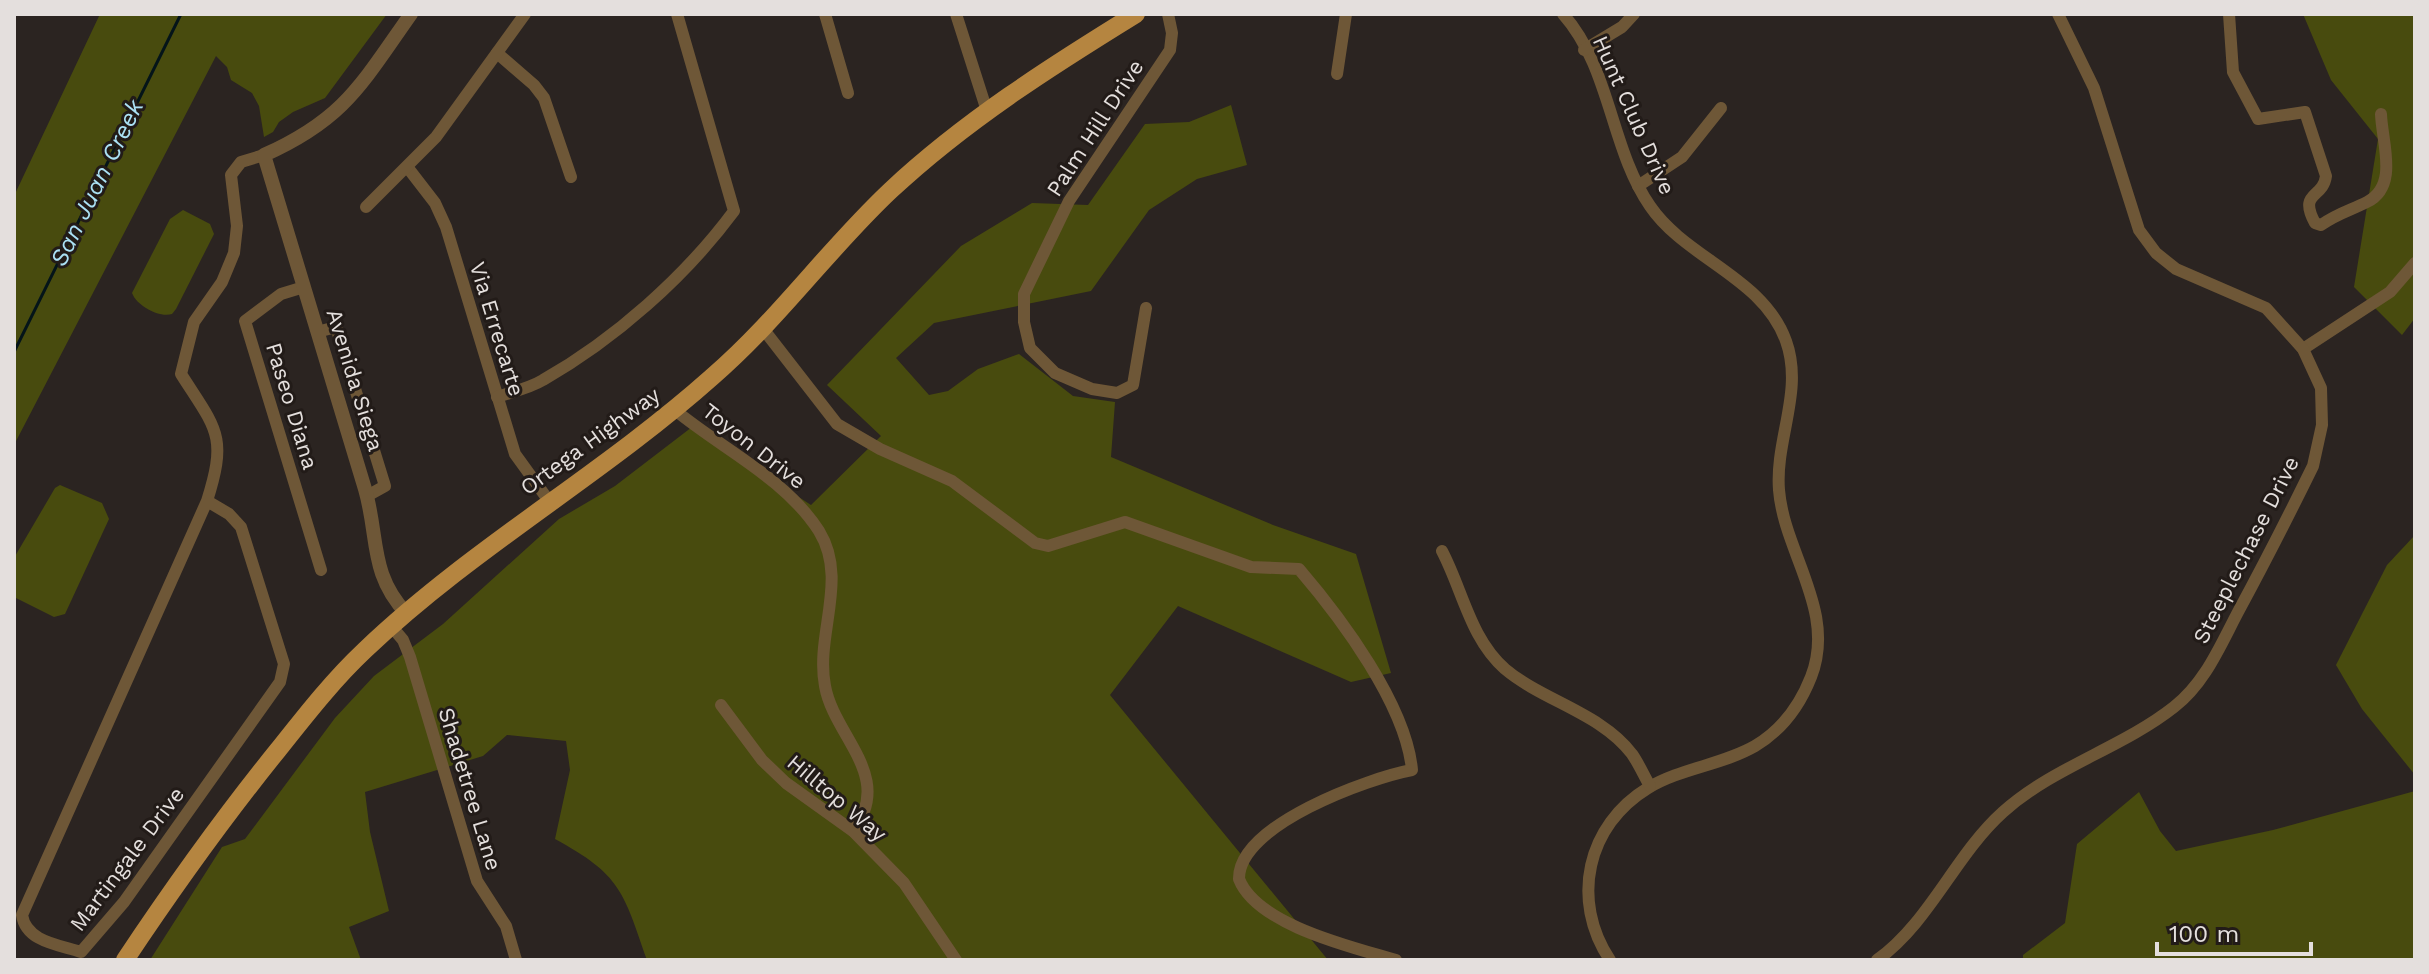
<svg xmlns="http://www.w3.org/2000/svg" width="2429" height="974" font-family="'Work Sans',sans-serif">
	<rect width="100%" height="100%" fill="#2b2421"/>
	<g fill="#484b0e">
		<polygon points="100,14 387,14 325,98 293,112 279,122 273,132 264,137 259,106 252,93 231,80 227,67 216,56 14,445 14,196"/>
		<polygon points="2303,14 2415,14 2415,318 2402,335 2354,287 2378,139 2331,80"/>
		<path d="M1231 105 1247 165 1197 179 1149 210 1091 291 934 323 896 358 929 395 948 391 978 369 1019 354 1073 396 1115 402 1111 457 1273 525 1356 554 1391 673 1351 682 1178 606 1110 695 1328 960H647C623 891 621 875 555 839L570 770 566 741 507 735 483 756 365 792 370 832 389 911 349 927 361 960H150L222 847 245 839 335 718 374 676 443 624 559 519 615 486 692 427 811 505 881 436 827 385 961 246 1032 203 1088 205 1145 124 1189 122Z"/>
		<path d="M183 210 210 224 214 234 176 309 172 314C159 318 137 306 132 293L170 219Z"/>
		<polygon points="60,485 102,503 109,519 65,614 54,617 14,597 14,558 55,488"/>
		<polygon points="2415,535 2415,775 2362,709 2336,665 2387,565"/>
		<polygon points="2415,791 2415,960 2023,960 2023,955 2065,923 2077,844 2139,792 2160,831 2176,851 2273,830"/>
	</g>
	<g fill="none" stroke-linecap="round" stroke-linejoin="round">
		<polyline stroke="#041419" stroke-width="3" points="14,352 181,14"/>
		<g stroke="#6e5737" stroke-width="12">
			<polyline points="825,14 848,93"/>
			<polyline points="956,14 987,111"/>
			<path d="M1563 14C1611 68 1610 148 1650 206 1686 259 1763 277 1786 341 1804 391 1775 439 1779 490 1784 553 1837 611 1811 677 1800 705 1782 730 1755 746 1722 765 1681 768 1648 788 1587 825 1570 900 1610 960"/>
			<path d="M2229 14 2233 72 2258 119 2305 112 2326 176C2323 199 2298 191 2315 223L2321 225C2336 214 2351 210 2367 202 2399 186 2382 143 2381 114"/>
			<polyline points="1584,50 1622,27 1634,14"/>
			<polyline points="497,53 534,85 544,98 571,177"/>
			<polyline points="1337,74 1346,14"/>
			<polyline points="408,168 435,203 446,227 515,454 549,501"/>
			<polyline points="1638,186 1682,157 1721,108"/>
			<polyline points="366,207 436,137 525,14"/>
			<polyline points="304,287 281,294 245,321 321,570"/>
			<polyline points="1146,308 1133,385 1117,393 1092,389 1055,373 1030,348 1024,322 1024,294 1069,201 1170,50 1172,33 1168,14"/>
			<path d="M764 330 837 424 880 449 952 481 1035 543 1048 546 1125 522 1251 567 1299 569C1341 618 1406 705 1412 770 1369 778 1238 825 1239 879 1257 925 1352 947 1396 960"/>
			<polyline points="317,332 336,327 385,486 367,496"/>
			<polyline points="2303,349 2390,292 2415,263"/>
			<path d="M497 397C512 392 530 388 543 380 615 339 685 277 734 211L677 14"/>
			<path d="M675 410C722 449 785 478 819 531 849 580 815 634 825 686 834 737 895 776 853 831"/>
			<path d="M207 501 22 915C26 942 60 945 81 952L124 902 280 682 284 664 241 527 229 514 207 501C228 435 216 429 181 374L194 322 222 282 234 253 237 226 231 175 241 162 264 155"/>
			<path d="M1442 551C1463 591 1470 638 1505 669 1543 701 1601 713 1632 754 1639 764 1644 776 1650 786"/>
			<polyline points="392,627 403,640 410,657 477,881 506,926 516,960"/>
			<polyline points="721,705 762,760 786,783 853,831 904,883 956,960"/>
			<path d="M1877 960C1930 922 1955 855 2003 812 2053 767 2122 748 2174 707 2205 683 2220 646 2238 612 2264 564 2289 515 2313 466L2322 425 2321 388 2303 349 2266 308 2176 269 2156 253 2139 230 2094 88 2058 14"/>
		</g>
		<path stroke="#6e5737" stroke-width="14" d="M407 614C369 574 379 537 365 489 331 378 298 266 264 155 345 119 362 83 411 14"/>
		<path stroke="#b58540" stroke-width="18" d="M125 960C173 888 223 818 278 750 305 716 333 680 365 650 472 548 602 475 712 377 779 319 828 249 891 190 965 121 1050 67 1136 14"/>
	</g>
	<g text-anchor="middle" dominant-baseline="central" stroke-width="6" stroke-linejoin="round" paint-order="stroke">
		<g font-size="22" fill="#e4dfdd" stroke="#221b18">
			<text transform="translate(1634 115) rotate(66)">Hunt Club Drive</text>
			<text transform="translate(1095 128) rotate(-57)">Palm Hill Drive</text>
			<text transform="translate(497 329) rotate(73)">Via Errecarte</text>
			<text transform="translate(355 380) rotate(73)">Avenida Siega</text>
			<text transform="translate(292 406) rotate(73)">Paseo Diana</text>
			<text transform="translate(590 441) rotate(-36)">Ortega Highway</text>
			<text transform="translate(754 446) rotate(38)">Toyon Drive</text>
			<text transform="translate(2246 550) rotate(-63)">Steeplechase Drive</text>
			<text transform="translate(470 789) rotate(73)">Shadetree Lane</text>
			<text transform="translate(837 798) rotate(40)">Hilltop Way</text>
			<text transform="translate(127 859) rotate(-53)">Martingale Drive</text>
		</g>
		<g font-size="24" font-style="italic" fill="#abe1f4" stroke="#221b18">
			<text transform="translate(97 183) rotate(-64)">San Juan Creek</text>
		</g>
	</g>
	<rect width="2429" height="974" fill="none" stroke="#e4dfdd" stroke-width="32"/>
	<path d="M2157 942v12h154v-12" fill="none" stroke="#e4dfdd" stroke-width="4"/>
	<text x="2169" y="942" font-size="24" fill="#e4dfdd" stroke="#221b18" stroke-width="6" paint-order="stroke">100 m</text>
</svg>
